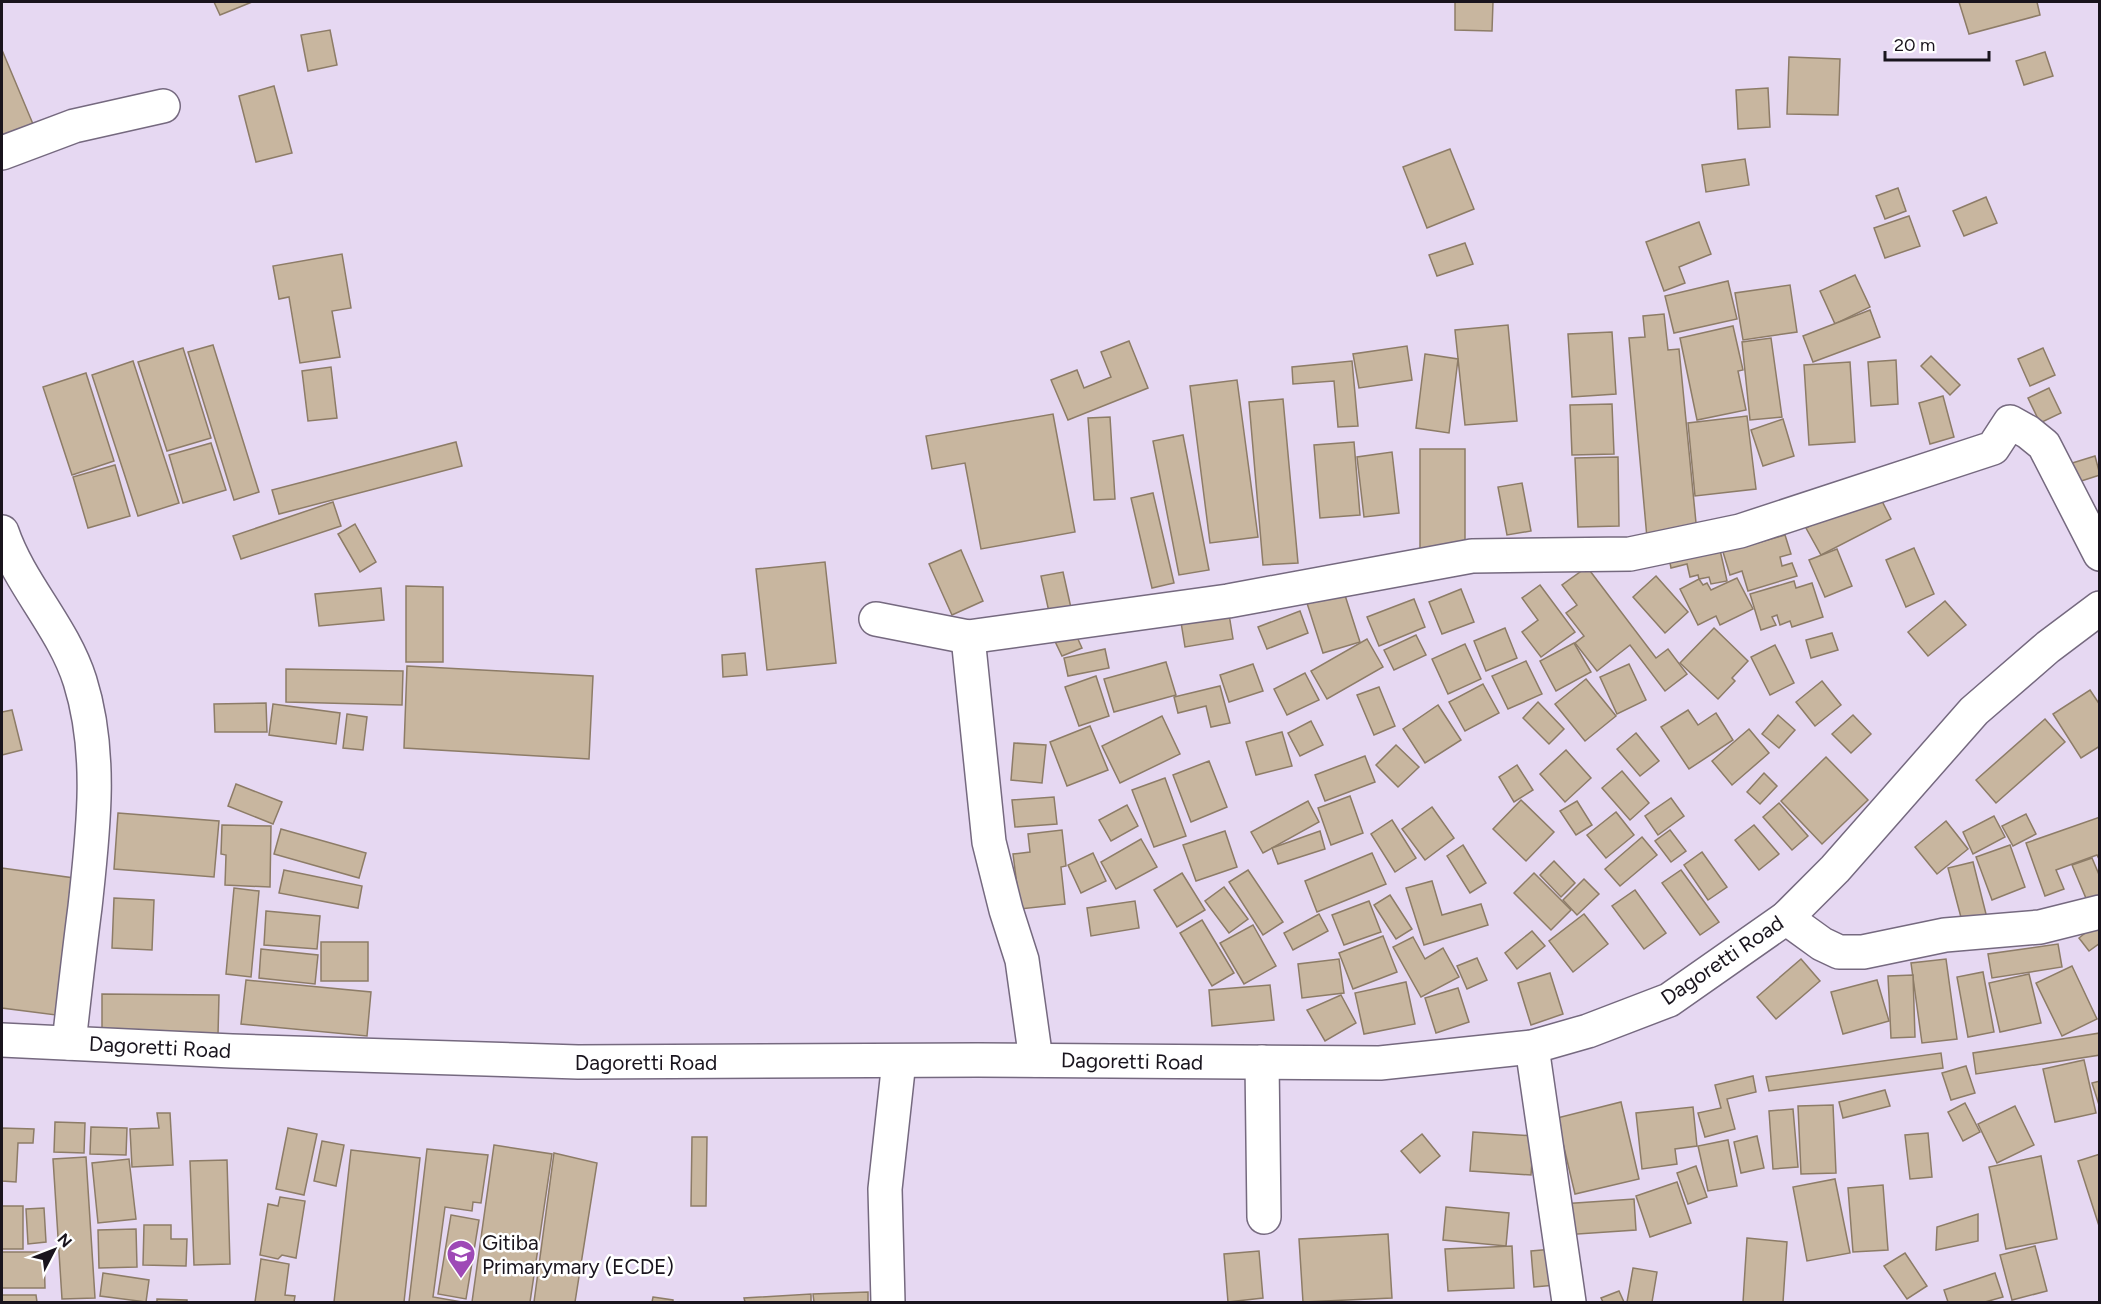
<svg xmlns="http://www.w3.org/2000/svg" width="2101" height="1304" font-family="Figtree,sans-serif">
	<rect width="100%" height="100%" fill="#e6d8f2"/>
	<g fill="#c8b69f" stroke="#8d7c67" stroke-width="1.5">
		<polygon points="214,2 252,2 220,15"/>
		<polygon points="1455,2 1493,2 1492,31 1455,30"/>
		<polygon points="1959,2 2037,2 2040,15 1969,34"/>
		<polygon points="330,30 337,65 308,71 301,35"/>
		<polygon points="2,50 33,124 2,137"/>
		<polygon points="2045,52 2053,76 2024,85 2016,61"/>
		<polygon points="1789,57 1840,59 1838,115 1787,114"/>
		<polygon points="274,86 292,153 256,162 239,96"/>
		<polygon points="1768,88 1770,127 1738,129 1736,90"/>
		<polygon points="1450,149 1474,209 1427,228 1403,167"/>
		<polygon points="1745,159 1749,185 1706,192 1702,165"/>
		<polygon points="1898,188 1906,211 1885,219 1876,196"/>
		<polygon points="1986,197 1997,223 1964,236 1953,211"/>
		<polygon points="1909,216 1920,246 1885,258 1874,228"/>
		<polygon points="1699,222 1711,254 1679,267 1685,283 1664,291 1646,242"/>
		<polygon points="1465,243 1473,264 1437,276 1429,255"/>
		<polygon points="342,254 351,308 332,311 340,357 300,363 289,297 279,299 273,266"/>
		<polygon points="1855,275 1870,307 1835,324 1820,291"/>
		<polygon points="1728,281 1737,319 1674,333 1665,296"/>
		<polygon points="1790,285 1797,332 1743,340 1735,293"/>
		<polygon points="1870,310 1880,337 1813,362 1803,336"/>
		<polygon points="1664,314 1668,350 1679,349 1697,533 1647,538 1629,338 1645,337 1643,316"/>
		<polygon points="1508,325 1517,421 1465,425 1455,330"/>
		<polygon points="1733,326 1743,370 1738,371 1746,410 1697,420 1680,338"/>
		<polygon points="1612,332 1616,394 1572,397 1568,334"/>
		<polygon points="1771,338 1782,417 1750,420 1742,342"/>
		<polygon points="1129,341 1148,388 1068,420 1051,380 1077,370 1084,388 1111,377 1101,352"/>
		<polygon points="213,345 259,492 234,500 188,352"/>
		<polygon points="1407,346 1412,380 1359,388 1353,354"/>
		<polygon points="183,348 211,438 167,451 138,362"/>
		<polygon points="2043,348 2055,375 2030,386 2018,359"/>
		<polygon points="1425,354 1458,359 1449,433 1416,428"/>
		<polygon points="1931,356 1960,385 1950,395 1921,366"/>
		<polygon points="1896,360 1898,404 1871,406 1868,362"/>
		<polygon points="133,361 179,503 138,516 92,375"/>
		<polygon points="1352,361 1358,426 1338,427 1334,381 1293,384 1292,367"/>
		<polygon points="1850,362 1855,442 1809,445 1804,365"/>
		<polygon points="331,367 337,418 308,421 302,371"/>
		<polygon points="86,373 114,461 72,475 43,387"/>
		<polygon points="1237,380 1258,537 1210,543 1190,386"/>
		<polygon points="2049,388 2061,413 2040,423 2028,398"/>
		<polygon points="1943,396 1954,437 1930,444 1919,403"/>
		<polygon points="1283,399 1298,563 1263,565 1249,402"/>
		<polygon points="1612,404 1614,454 1572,455 1570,405"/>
		<polygon points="1053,414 1075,532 981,549 965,463 932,469 926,436"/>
		<polygon points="1747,416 1756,489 1695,496 1688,423"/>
		<polygon points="1110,417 1115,499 1094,500 1088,418"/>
		<polygon points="1783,419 1794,456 1763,466 1751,430"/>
		<polygon points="1183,435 1209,570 1179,575 1153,441"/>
		<polygon points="456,442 462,466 279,514 272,490"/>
		<polygon points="1354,442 1360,515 1320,518 1314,445"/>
		<polygon points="211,443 226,490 183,503 169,455"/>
		<rect x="1420" y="449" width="45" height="108"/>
		<polygon points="1392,452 1399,513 1364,517 1357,457"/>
		<polygon points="2095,456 2100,475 2075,483 2069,464"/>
		<polygon points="1618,457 1619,526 1578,527 1575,458"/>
		<polygon points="115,465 130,516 88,528 73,477"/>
		<polygon points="1522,483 1531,531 1507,535 1498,487"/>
		<polygon points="1877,491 1891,519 1821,555 1806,528"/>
		<polygon points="1153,493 1174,583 1152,588 1131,498"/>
		<polygon points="333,502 341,526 241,559 233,536"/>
		<polygon points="355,524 376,562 360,572 338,534"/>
		<polygon points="1750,533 1753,544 1785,535 1791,554 1780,557 1782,566 1792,563 1797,576 1748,591 1742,571 1730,575 1720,542"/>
		<polygon points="1718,541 1727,581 1711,584 1709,577 1699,579 1698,575 1690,577 1687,564 1671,568 1668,553"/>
		<polygon points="1914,548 1934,594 1906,607 1886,560"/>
		<polygon points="1837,549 1852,586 1825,597 1809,560"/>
		<polygon points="961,550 983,601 952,615 929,564"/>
		<polygon points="825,562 836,663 767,670 756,569"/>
		<polygon points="1587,567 1656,658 1668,649 1687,674 1665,691 1630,645 1597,671 1575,643 1584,636 1566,613 1577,605 1562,585"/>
		<polygon points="1063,572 1071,608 1049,612 1041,576"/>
		<polygon points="1656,576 1688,612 1665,633 1633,597"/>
		<polygon points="1737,578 1753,609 1720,625 1716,616 1698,625 1680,589 1699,579 1703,585 1707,583 1711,590"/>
		<polygon points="1794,581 1796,588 1812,583 1823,617 1792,627 1790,621 1780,625 1777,615 1772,617 1776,625 1761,630 1750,594"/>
		<polygon points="1540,585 1575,632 1541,657 1522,632 1538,620 1522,598"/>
		<polygon points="406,586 443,587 443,662 406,662"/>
		<polygon points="381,588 384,620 319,626 315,594"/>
		<polygon points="1343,589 1360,642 1323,653 1306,600"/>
		<polygon points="1461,589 1474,622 1442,634 1429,602"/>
		<polygon points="1414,599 1425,627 1379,646 1367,617"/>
		<polygon points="1945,601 1966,625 1928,656 1908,632"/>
		<polygon points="1228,608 1233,639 1185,647 1180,616"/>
		<polygon points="1300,611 1308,633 1267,649 1258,627"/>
		<polygon points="1072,626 1082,648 1062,656 1052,635"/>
		<polygon points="1505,628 1517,658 1486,671 1474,641"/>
		<polygon points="1714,628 1748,661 1732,678 1735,681 1718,699 1680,663"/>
		<polygon points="1832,633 1838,650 1811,658 1806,640"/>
		<polygon points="1416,635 1426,655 1394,670 1384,650"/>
		<polygon points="1367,639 1383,667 1327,699 1311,671"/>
		<polygon points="1574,643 1591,672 1556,691 1540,661"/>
		<polygon points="1465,644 1481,679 1448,694 1432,659"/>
		<polygon points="1775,645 1794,683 1770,695 1751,657"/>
		<polygon points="1105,649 1109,668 1068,676 1064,658"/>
		<polygon points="745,653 747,675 723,677 722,655"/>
		<polygon points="1526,661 1542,694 1508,709 1492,676"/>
		<polygon points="1166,662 1176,695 1114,712 1104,679"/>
		<polygon points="1253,664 1263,691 1229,702 1220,675"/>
		<polygon points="1629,664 1646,700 1617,714 1600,677"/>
		<polygon points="407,666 593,676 589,759 404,748"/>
		<polygon points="286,669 403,671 402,705 286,702"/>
		<polygon points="1305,673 1319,700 1287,715 1274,689"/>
		<polygon points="1096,676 1109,716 1079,726 1065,687"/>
		<polygon points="1586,679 1616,716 1585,741 1555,704"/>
		<polygon points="1822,681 1841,705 1815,726 1796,702"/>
		<polygon points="1483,684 1499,713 1465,731 1449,702"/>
		<polygon points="1220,686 1230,723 1211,727 1206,706 1178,713 1174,697"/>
		<polygon points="1379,687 1395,726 1374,735 1357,695"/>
		<polygon points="2090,690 2100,705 2100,746 2081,758 2053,714"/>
		<polygon points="1538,702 1564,729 1549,744 1523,718"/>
		<polygon points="266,703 267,732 215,732 214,704"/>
		<polygon points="273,704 340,713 336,744 269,735"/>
		<polygon points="1438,705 1461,740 1425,763 1403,729"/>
		<polygon points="12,710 22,750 2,755 2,712"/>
		<polygon points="1688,710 1698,725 1716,713 1733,740 1689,769 1661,727"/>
		<polygon points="347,714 367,717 363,750 343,748"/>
		<polygon points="1778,715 1795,730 1779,748 1762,734"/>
		<polygon points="1853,715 1871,734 1851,753 1832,734"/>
		<polygon points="1162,716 1180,754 1120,783 1102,746"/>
		<polygon points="2045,719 2065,742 1996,803 1976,780"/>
		<polygon points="1311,721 1323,745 1300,756 1288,733"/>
		<polygon points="1090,726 1108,770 1067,786 1050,742"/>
		<polygon points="1749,729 1769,753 1732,785 1712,761"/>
		<polygon points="1282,732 1292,766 1256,775 1246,742"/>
		<polygon points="1636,733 1659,761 1640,776 1617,749"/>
		<polygon points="1014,743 1046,745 1042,783 1011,780"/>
		<polygon points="1396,745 1419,767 1398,787 1376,765"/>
		<polygon points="1566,750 1591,778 1565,802 1540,774"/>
		<polygon points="1365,756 1375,782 1325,801 1315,775"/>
		<polygon points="1826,757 1868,800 1822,844 1781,801"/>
		<polygon points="1209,761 1227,807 1191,822 1173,775"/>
		<polygon points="1517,765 1533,790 1514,802 1499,777"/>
		<polygon points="1622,771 1649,803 1630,820 1602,788"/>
		<polygon points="1764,773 1777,786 1760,804 1747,792"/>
		<polygon points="1165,778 1186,836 1154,847 1132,790"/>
		<polygon points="236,784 282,802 273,824 228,806"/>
		<polygon points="1350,796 1363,833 1331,845 1318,808"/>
		<polygon points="1054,797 1057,824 1015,827 1012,800"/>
		<polygon points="1671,798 1684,816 1658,835 1645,816"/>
		<polygon points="1521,800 1554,832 1526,861 1493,829"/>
		<polygon points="1308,801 1319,822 1263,853 1251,832"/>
		<polygon points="1577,801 1592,825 1576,835 1560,811"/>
		<polygon points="1779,803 1808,836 1792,850 1763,817"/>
		<polygon points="1127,805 1138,826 1111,841 1099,820"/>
		<polygon points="1432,807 1454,838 1425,860 1402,829"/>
		<polygon points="1616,812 1634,835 1606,858 1587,835"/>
		<polygon points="118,813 219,821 214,877 114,869"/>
		<polygon points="2026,814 2036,834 2013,846 2002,826"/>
		<polygon points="1994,816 2005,837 1973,854 1963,832"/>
		<polygon points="2100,817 2100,861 2097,855 2056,870 2064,889 2045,896 2026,843"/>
		<polygon points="1392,820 1416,858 1395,872 1371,834"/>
		<polygon points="1946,821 1968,849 1937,874 1915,847"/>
		<polygon points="222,825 271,826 270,887 225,885 226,855 221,854"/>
		<polygon points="1754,825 1779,854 1759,870 1735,840"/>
		<polygon points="281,829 366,853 359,878 274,854"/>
		<polygon points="1062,830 1066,866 1061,867 1065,904 1020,909 1013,854 1030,852 1028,834"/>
		<polygon points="1670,830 1686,851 1671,862 1655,841"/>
		<polygon points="1225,831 1237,867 1196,881 1183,845"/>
		<polygon points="1320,831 1325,849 1278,864 1272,848"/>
		<polygon points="1642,837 1657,855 1620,886 1605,869"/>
		<polygon points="1141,839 1157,867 1116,889 1101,862"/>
		<polygon points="1463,845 1486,883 1470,893 1447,856"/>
		<polygon points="2010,845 2025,887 1992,900 1976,857"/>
		<polygon points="1702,852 1727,887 1708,900 1684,865"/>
		<polygon points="1093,853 1106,881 1081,893 1068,865"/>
		<polygon points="1372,853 1386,884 1317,912 1305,881"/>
		<polygon points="2092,858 2100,877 2100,899 2088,903 2072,865"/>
		<polygon points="1554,861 1575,883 1561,897 1540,875"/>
		<polygon points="1973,862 1987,918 1963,925 1948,868"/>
		<polygon points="2,868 74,878 56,1015 2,1008"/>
		<polygon points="284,870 362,886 358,908 279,893"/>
		<polygon points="1248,870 1283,922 1263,935 1229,882"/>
		<polygon points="1681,870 1719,922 1700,935 1662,883"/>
		<polygon points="1182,873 1205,910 1177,927 1154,890"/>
		<polygon points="1534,873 1571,910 1551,930 1514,893"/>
		<polygon points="1584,879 1599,894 1577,915 1563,900"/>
		<polygon points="1432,881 1442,915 1481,904 1488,925 1424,945 1406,888"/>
		<polygon points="1224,887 1248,919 1229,933 1205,901"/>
		<polygon points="234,888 259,891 251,977 226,974"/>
		<polygon points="1635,890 1666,933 1644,949 1612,906"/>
		<polygon points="1390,895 1412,929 1396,939 1374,905"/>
		<polygon points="114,898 154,900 152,950 112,948"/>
		<polygon points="1135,901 1139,928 1091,936 1087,908"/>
		<polygon points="1369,901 1381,932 1344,945 1332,915"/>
		<polygon points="266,911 320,916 317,949 264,945"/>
		<polygon points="1319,914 1328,931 1293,950 1284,933"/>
		<polygon points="1584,914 1608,944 1573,972 1549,941"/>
		<polygon points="1202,920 1234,973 1212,986 1180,933"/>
		<polygon points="2100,921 2100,943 2089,951 2079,938"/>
		<polygon points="1253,925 1276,966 1244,984 1220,943"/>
		<polygon points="1532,931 1545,946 1517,969 1505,953"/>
		<polygon points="1383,936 1397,972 1353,989 1339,953"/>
		<polygon points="1413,937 1425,959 1443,948 1459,977 1421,997 1393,947"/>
		<rect x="321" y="942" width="47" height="39"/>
		<polygon points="2058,944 2062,967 1992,978 1988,954"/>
		<polygon points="261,949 318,955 315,984 259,978"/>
		<polygon points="1477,958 1487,980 1467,989 1457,966"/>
		<polygon points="1339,959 1344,993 1302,998 1298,964"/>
		<polygon points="1801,959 1820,981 1776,1019 1757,997"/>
		<polygon points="1946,959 1957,1039 1922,1043 1911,963"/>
		<polygon points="2072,966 2097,1019 2062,1036 2036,983"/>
		<polygon points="1983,972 1994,1032 1968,1037 1957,977"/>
		<polygon points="1550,973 1563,1014 1531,1025 1518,983"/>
		<polygon points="2029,974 2041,1023 2000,1032 1989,983"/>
		<polygon points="1913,975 1915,1037 1891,1038 1888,976"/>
		<polygon points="246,980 371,992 367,1036 241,1024"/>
		<polygon points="1877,980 1889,1021 1843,1034 1831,992"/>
		<polygon points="1406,982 1415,1024 1364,1034 1355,993"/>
		<polygon points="1270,985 1274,1020 1212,1026 1209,990"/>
		<polygon points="1458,988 1469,1022 1436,1033 1425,998"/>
		<polygon points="102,994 219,995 218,1035 102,1034"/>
		<polygon points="1341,995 1356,1023 1325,1041 1307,1010"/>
		<polygon points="2100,1033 2100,1055 1976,1074 1973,1053"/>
		<polygon points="1941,1053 1943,1068 1769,1091 1766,1077"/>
		<polygon points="2084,1060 2096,1113 2055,1122 2043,1069"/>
		<polygon points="1966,1066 1975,1093 1951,1100 1942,1073"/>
		<polygon points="1753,1076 1756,1092 1727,1099 1735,1129 1705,1137 1698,1113 1721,1108 1715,1085"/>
		<polygon points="2100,1081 2100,1108 2092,1083"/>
		<polygon points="1885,1090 1890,1106 1843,1118 1839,1102"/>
		<polygon points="1621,1102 1639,1179 1575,1194 1557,1118"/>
		<polygon points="1965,1103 1980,1132 1963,1141 1948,1112"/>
		<polygon points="1833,1105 1836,1173 1801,1174 1798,1106"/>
		<polygon points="2015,1106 2034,1145 1997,1163 1978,1124"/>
		<polygon points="1693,1107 1697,1146 1675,1149 1677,1164 1642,1169 1636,1113"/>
		<polygon points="1793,1109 1798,1167 1773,1169 1769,1111"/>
		<polygon points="157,1113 170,1113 173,1165 132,1167 130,1129 159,1128"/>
		<polygon points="55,1122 85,1123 84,1153 54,1152"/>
		<polygon points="91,1127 127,1128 126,1155 90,1154"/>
		<polygon points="2,1128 34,1129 33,1143 18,1143 16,1182 2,1181"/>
		<polygon points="288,1128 317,1134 304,1195 276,1189"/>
		<polygon points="1473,1132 1534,1136 1531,1175 1470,1171"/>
		<polygon points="1928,1133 1932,1177 1910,1179 1905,1135"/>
		<polygon points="1422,1134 1440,1156 1420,1173 1401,1151"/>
		<polygon points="1757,1136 1764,1168 1741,1173 1734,1142"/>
		<polygon points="692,1137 707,1137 706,1206 691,1206"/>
		<polygon points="1728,1140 1737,1186 1708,1191 1698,1146"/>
		<polygon points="322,1141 344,1145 336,1186 314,1181"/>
		<polygon points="494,1145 552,1154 530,1302 472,1302"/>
		<polygon points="427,1149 488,1155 481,1203 473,1202 472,1211 445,1207 433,1297 462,1302 409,1302"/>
		<polygon points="351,1150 420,1158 404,1302 334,1302"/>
		<polygon points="554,1153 597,1163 575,1302 534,1302"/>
		<polygon points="2100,1154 2100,1229 2078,1161"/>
		<polygon points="2041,1156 2057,1239 2006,1249 1989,1167"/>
		<polygon points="86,1157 95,1298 62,1299 53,1159"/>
		<polygon points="129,1159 136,1219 98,1223 92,1163"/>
		<polygon points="227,1160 230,1264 194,1265 190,1161"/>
		<polygon points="1696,1166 1707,1197 1688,1204 1677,1173"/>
		<polygon points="1835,1179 1850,1253 1807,1261 1793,1187"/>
		<polygon points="1677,1182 1691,1223 1650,1237 1636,1196"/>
		<polygon points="1883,1185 1888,1250 1853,1252 1848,1188"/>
		<polygon points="280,1197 305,1201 296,1258 282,1255 278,1259 260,1255 268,1204 278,1206"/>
		<polygon points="1634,1199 1636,1230 1563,1235 1561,1204"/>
		<rect x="2" y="1206" width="21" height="43"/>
		<polygon points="1446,1207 1509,1213 1506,1246 1443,1240"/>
		<polygon points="44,1208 46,1242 28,1244 26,1209"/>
		<polygon points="1978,1214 1978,1241 1936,1250 1937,1227"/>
		<polygon points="451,1215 479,1220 466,1299 438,1294"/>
		<polygon points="144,1225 171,1225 171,1239 187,1239 186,1266 143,1265"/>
		<polygon points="136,1229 137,1267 99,1268 98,1230"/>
		<polygon points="1388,1234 1392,1298 1303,1302 1299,1239"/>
		<polygon points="1747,1238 1787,1242 1783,1302 1743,1302"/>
		<polygon points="1512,1246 1514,1288 1448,1291 1445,1249"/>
		<polygon points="2035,1246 2047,1291 2012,1300 2000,1255"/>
		<polygon points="1553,1249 1556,1285 1534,1287 1531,1251"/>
		<polygon points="1259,1251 1263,1298 1228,1302 1224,1254"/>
		<polygon points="2,1252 44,1252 45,1288 2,1288"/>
		<polygon points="1905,1253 1927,1286 1907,1299 1884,1266"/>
		<polygon points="261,1259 289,1264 285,1295 295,1296 294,1302 255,1302"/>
		<polygon points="1633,1268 1657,1272 1652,1302 1627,1302"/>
		<polygon points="103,1273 149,1280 146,1302 100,1296"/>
		<polygon points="1995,1273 2003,1297 1985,1302 1948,1302 1944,1290"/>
		<polygon points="1619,1291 1624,1302 1603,1302 1601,1298"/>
		<polygon points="868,1292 868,1302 814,1302 813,1294"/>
		<polygon points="811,1294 811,1302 745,1302 744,1298"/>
		<polygon points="2,1295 36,1295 37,1302 2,1302"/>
		<polygon points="653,1297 673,1300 673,1302 652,1302"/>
		<polygon points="157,1299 187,1300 187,1302 157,1302"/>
	</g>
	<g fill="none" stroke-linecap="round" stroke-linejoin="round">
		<g stroke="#75697f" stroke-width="36">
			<g id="minor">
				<polyline points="2,153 74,126 163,106"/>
				<path d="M2 532C20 585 63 627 80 681 103 754 93 833 85 907 79 953 74 998 69 1043"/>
				<polyline points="876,619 968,637 1228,601 1472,556 1630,554 1740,531 1993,448 2010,422 2028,432 2044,445 2100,554"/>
				<polyline points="968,637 989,842 1006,910 1022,960 1036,1060"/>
				<polyline points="1786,918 1822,944 1839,952 1863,952 1945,935 2040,927 2100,912"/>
				<polyline points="1532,1047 1569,1302"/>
				<polyline points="1262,1062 1264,1217"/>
				<polyline points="888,1302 885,1189 899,1061"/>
			</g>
		</g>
		<g stroke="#75697f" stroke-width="36">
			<polyline id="major" points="2,1040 232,1051 578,1062 978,1060 1380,1063 1532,1047 1588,1031 1669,1000 1786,918 1835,869 1974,711 2048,647 2100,608"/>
		</g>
		<use href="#minor" stroke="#fff" stroke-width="33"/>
		<use href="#major" stroke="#fff" stroke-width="33"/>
	</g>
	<defs>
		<g id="school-pin" transform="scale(1.5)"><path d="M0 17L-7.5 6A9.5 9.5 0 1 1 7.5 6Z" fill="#9e49b6" stroke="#fff"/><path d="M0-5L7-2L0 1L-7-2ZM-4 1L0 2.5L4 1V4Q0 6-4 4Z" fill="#fff"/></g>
	</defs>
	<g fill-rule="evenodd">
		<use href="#school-pin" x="461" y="1254"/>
	</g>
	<g text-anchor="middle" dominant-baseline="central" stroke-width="5" stroke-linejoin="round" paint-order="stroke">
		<g font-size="21" fill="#19141d" stroke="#fff">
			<text transform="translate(1722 960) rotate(-34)">Dagoretti Road</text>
			<text transform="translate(160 1047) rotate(3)">Dagoretti Road</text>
			<text transform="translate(1132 1061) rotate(1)">Dagoretti Road</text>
			<text x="646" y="1062">Dagoretti Road</text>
		</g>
		<g font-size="21" fill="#19141d" stroke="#fff" text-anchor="start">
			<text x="482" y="1242">Gitiba<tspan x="482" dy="24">Primarymary (ECDE)</tspan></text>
		</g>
	</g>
	<rect width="2101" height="1304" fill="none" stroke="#19141d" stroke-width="6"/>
	<g transform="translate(54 1250) rotate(48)" stroke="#ffffff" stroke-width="4.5" paint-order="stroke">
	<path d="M0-4.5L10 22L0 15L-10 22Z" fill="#19141d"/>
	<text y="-9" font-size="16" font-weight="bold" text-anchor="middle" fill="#19141d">N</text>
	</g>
	<path d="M1885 51v9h104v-9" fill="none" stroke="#19141d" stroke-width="3"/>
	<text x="1894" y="51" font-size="18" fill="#19141d" stroke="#ffffff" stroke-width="4.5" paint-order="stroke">20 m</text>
</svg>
